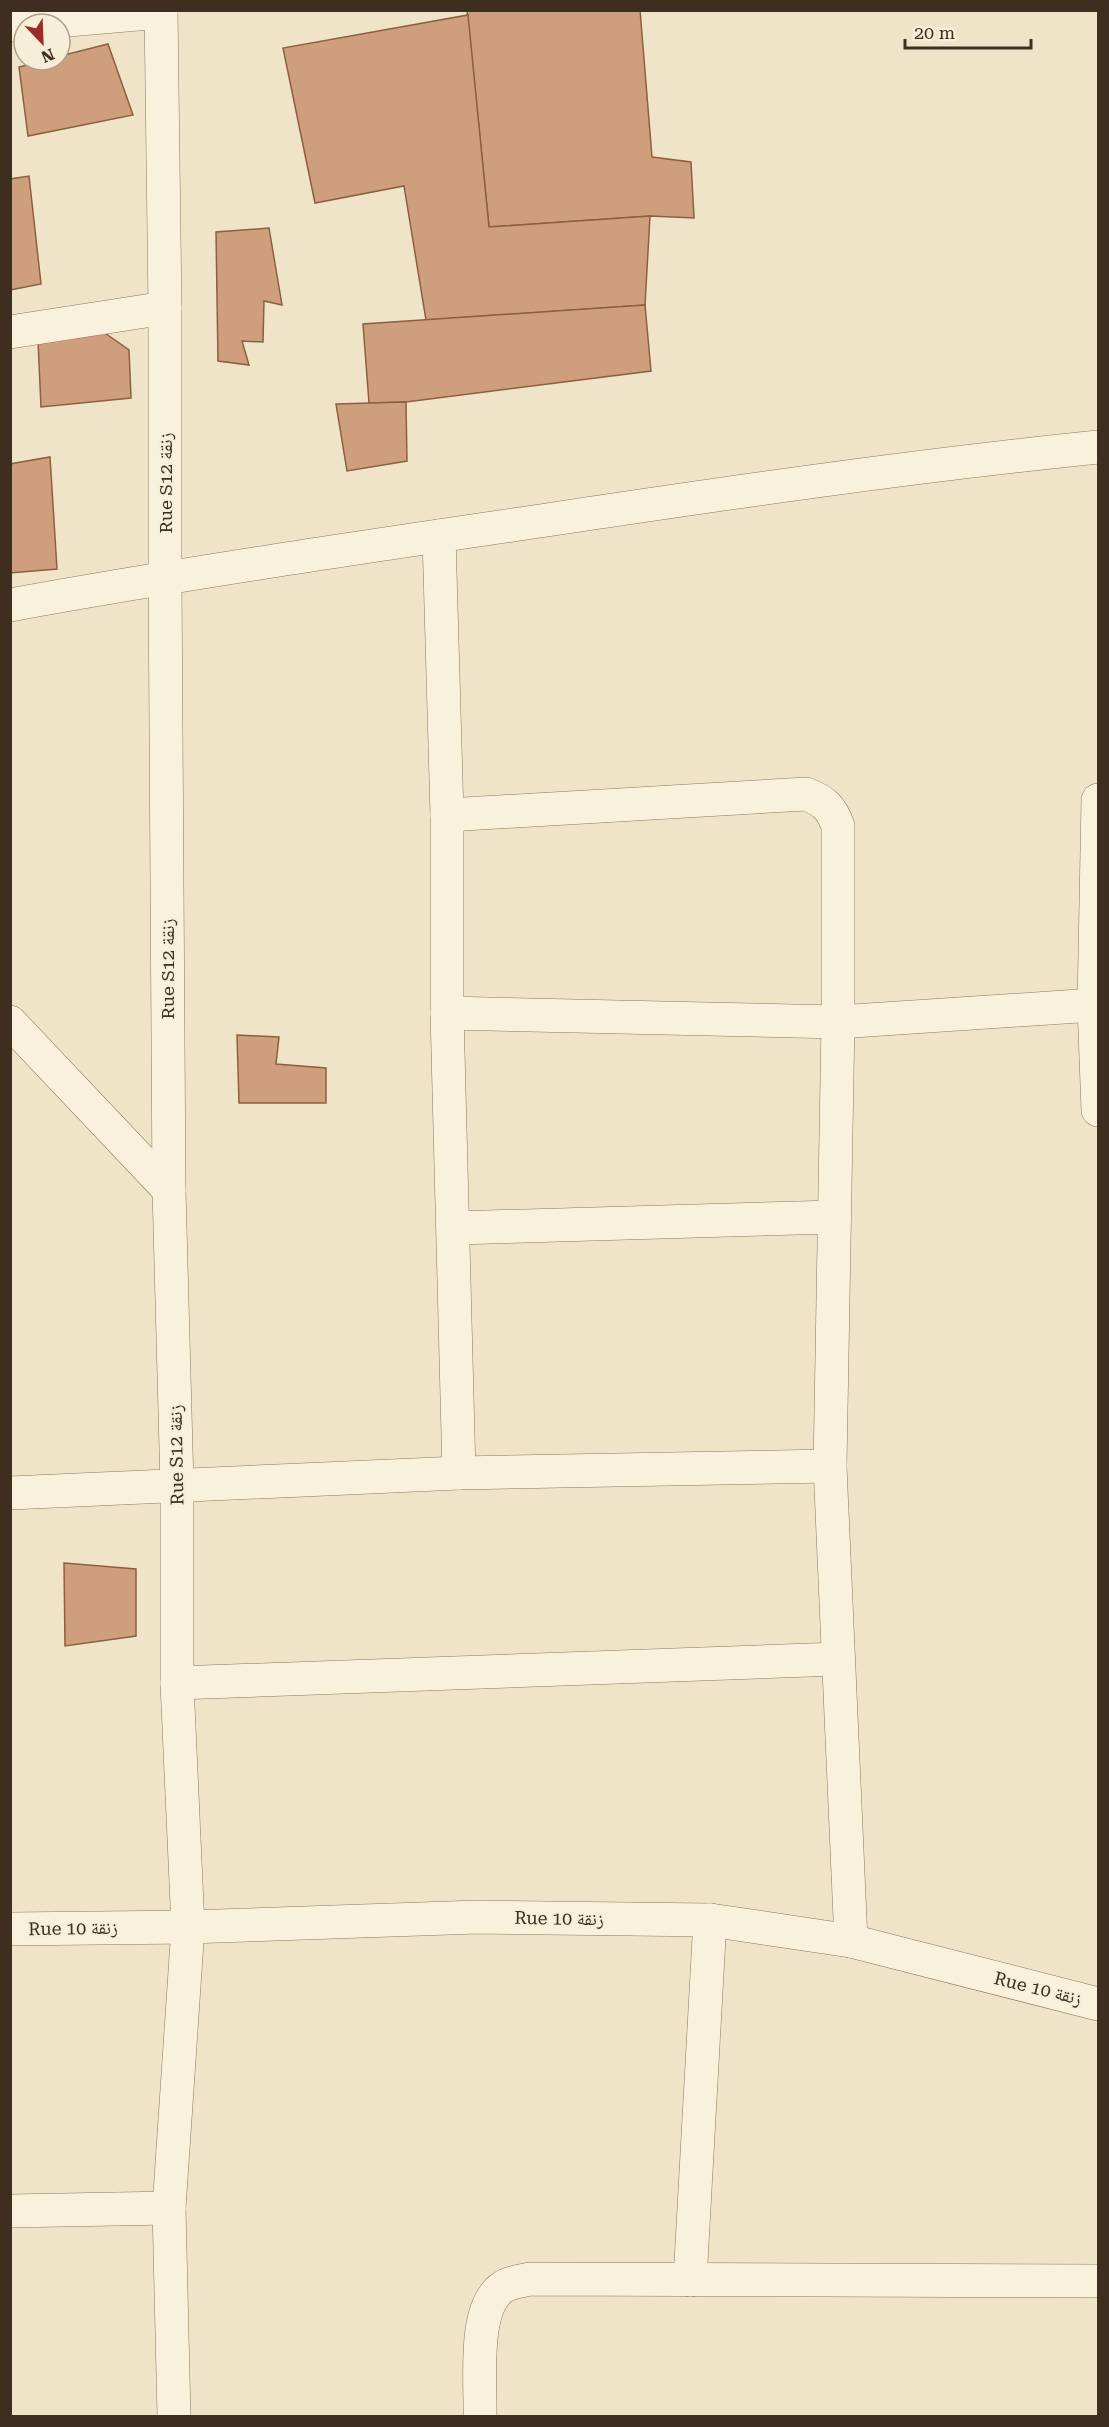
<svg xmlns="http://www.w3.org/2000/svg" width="1109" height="2427" font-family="'Roboto Serif','Noto Naskh Arabic',serif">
	<rect width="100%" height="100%" fill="#f0e4c8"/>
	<g fill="#cf9f7d" stroke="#8d5f41" stroke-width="1.5">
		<polygon points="467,10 640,10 652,157 691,162 694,218 650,216 489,227"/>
		<polygon points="468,15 489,227 650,216 645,305 426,320 404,186 315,203 283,48"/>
		<polygon points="108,44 133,115 28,136 19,67 46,60 60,60 60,56"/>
		<polygon points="29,176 41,284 10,290 10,179"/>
		<polygon points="269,228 282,305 264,301 263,342 242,341 249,365 218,361 216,232"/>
		<polygon points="645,305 651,371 406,402 369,403 363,324"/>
		<polygon points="102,331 129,350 131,398 41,407 38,341"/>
		<polygon points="406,402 407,461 347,471 336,404"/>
		<polygon points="50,457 57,569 10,573 10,464"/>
		<polygon points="237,1035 279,1037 276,1064 326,1068 326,1103 239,1103"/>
		<polygon points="64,1563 136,1569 136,1636 65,1646"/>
	</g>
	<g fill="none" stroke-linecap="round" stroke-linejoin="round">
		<g stroke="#8d765c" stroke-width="34">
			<g id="street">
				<polyline points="161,10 165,308 165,577 169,1190 177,1486 177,1683 188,1927 169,2208 174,2416"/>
				<polyline points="10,25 161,12"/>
				<polyline points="10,332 165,308"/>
				<polyline points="439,536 447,815 447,1013 459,1473"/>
				<path d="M10 605C186 573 363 547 540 521 726 493 912 466 1098 447"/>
				<polyline points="1098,800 1094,1005 1098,1110"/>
				<path d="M447 815 806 794C824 801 831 807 838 826V1022L830 1466 851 1941"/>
				<polyline points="447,1013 838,1022 1094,1005"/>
				<polyline points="10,1022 169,1190"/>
				<polyline points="454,1228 834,1217"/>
				<polyline points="10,1493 459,1473 830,1466"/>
				<polyline points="177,1683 837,1659"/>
				<polyline points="10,1929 188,1927 478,1917 710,1920 851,1941 1098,2004"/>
				<polyline points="10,2211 169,2208"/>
				<polyline points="690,2280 710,1920"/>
				<path d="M480 2416C481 2383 472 2307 503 2287 510 2282 522 2281 530 2279L1098 2281"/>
			</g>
		</g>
		<use href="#street" stroke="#faf1dc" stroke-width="33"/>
	</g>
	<g text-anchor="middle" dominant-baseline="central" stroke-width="4.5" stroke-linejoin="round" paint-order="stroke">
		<g font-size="18" fill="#3d2e20" stroke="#f7eed8">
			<text transform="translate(165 483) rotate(-90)">Rue S12 زنقة</text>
			<text transform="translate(167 969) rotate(-90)">Rue S12 زنقة</text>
			<text transform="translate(176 1455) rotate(-91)">Rue S12 زنقة</text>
			<text transform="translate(559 1918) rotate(1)">Rue 10 زنقة</text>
			<text transform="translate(73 1928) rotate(-1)">Rue 10 زنقة</text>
			<text transform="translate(1038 1988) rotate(14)">Rue 10 زنقة</text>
		</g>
	</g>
	<rect width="1109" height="2427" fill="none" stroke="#3d2e20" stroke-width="24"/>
	<g transform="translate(42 42) rotate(157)"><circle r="28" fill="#f7eed8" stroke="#ada18e" stroke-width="1.5"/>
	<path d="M0-4.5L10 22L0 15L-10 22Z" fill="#9e2a2b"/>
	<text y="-9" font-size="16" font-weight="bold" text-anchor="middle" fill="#3d2e20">N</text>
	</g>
	<path d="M905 39v9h126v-9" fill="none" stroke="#3d2e20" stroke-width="3"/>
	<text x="914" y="39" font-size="18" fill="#3d2e20" stroke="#f7eed8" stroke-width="4.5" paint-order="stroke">20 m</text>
</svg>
